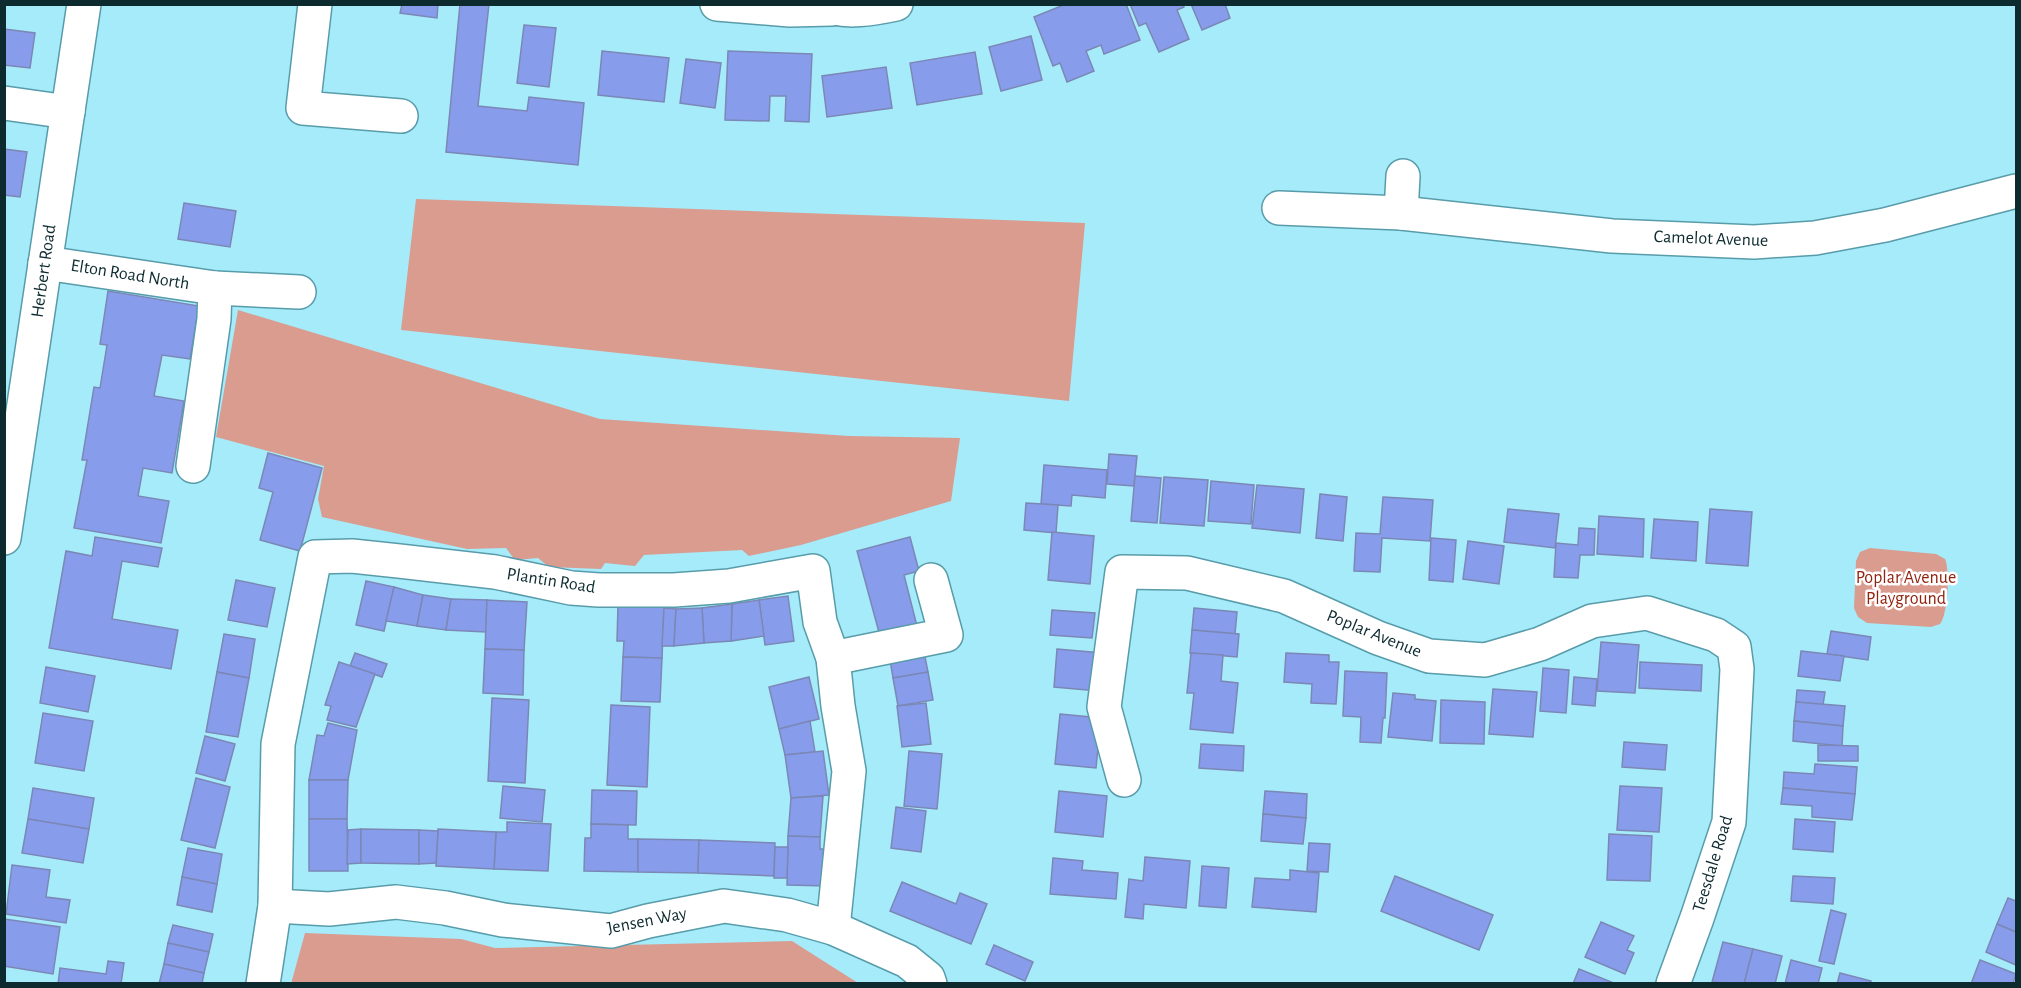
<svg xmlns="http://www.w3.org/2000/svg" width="2021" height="988" font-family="'Alegreya Sans',sans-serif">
	<rect width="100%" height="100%" fill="#a6ebfa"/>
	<g fill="#d99c8f">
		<polygon points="416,199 1085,223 1069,401 401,330"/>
		<polygon points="238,310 600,419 849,436 960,438 951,501 801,545 749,556 742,550 644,555 635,566 605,563 601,569 549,567 538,558 515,560 506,548 467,549 322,517 318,499 324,466 216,437"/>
		<path d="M1870 548 1936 554 1945 559C1950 569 1948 614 1940 624L1931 627 1867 623 1858 617 1854 608 1856 561 1860 552Z"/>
		<polygon points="305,933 461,939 495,948 792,941 858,983 291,984"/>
	</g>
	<g fill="#889cec" stroke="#7b88b6" stroke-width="1.5">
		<polygon points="402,4 438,4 437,18 400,13"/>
		<polygon points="460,4 489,4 478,106 527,111 529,97 584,103 578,165 446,152"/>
		<polygon points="1066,4 1126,4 1140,40 1104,54 1101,45 1086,51 1094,71 1067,82 1060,63 1053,66 1034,17"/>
		<polygon points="1130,4 1183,4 1184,7 1177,10 1189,39 1159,52 1146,23 1139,26"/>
		<polygon points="1191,4 1225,4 1230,18 1202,30"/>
		<polygon points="524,25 556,28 549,87 517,83"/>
		<polygon points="4,29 35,33 30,68 4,65"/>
		<polygon points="1031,36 1042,80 1001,91 989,47"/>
		<polygon points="602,51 669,58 664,102 598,95"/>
		<polygon points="728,51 812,54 809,122 785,121 786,96 770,96 769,121 725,120"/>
		<polygon points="975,52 982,94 917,105 910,63"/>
		<polygon points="686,59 721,63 715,108 680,103"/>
		<polygon points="886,67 892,108 827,117 822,76"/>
		<polygon points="4,149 27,152 20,197 4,195"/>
		<polygon points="184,203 236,211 230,247 178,239"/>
		<polygon points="108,291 199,306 190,359 162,355 154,396 184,401 172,473 143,468 138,496 169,501 161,543 74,528 87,460 82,460 94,387 100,388 107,345 100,344"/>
		<polygon points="268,453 322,468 300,551 260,540 273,492 259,488"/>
		<polygon points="1109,454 1137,456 1134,486 1107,484"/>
		<polygon points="1044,465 1107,470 1105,498 1072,495 1071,506 1041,504"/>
		<polygon points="1135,476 1161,478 1157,523 1131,521"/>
		<polygon points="1164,477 1208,480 1204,526 1160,523"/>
		<polygon points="1211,481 1254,485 1251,524 1208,521"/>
		<polygon points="1257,485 1304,489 1300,533 1252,528"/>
		<polygon points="1320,494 1347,497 1343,541 1316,538"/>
		<polygon points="1383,497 1433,500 1430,541 1382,538 1380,572 1354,571 1356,533 1380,534"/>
		<polygon points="1026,503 1058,505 1056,533 1024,530"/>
		<polygon points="1508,509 1559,514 1555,548 1504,542"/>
		<polygon points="1710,509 1752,512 1748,566 1706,563"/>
		<polygon points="1599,516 1644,519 1643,557 1597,554"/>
		<polygon points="1654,519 1698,522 1696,561 1651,558"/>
		<polygon points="1579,528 1595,529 1594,555 1580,555 1578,578 1554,577 1556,543 1578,545"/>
		<polygon points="1052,532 1094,536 1090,584 1048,580"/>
		<polygon points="95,537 162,548 158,567 122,561 112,619 178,630 171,669 49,648 66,551 92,556"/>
		<polygon points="910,537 919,571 904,575 917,626 880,636 857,551"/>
		<polygon points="1431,538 1456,540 1453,582 1429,580"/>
		<polygon points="1468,541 1504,546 1499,584 1463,579"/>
		<polygon points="236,580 275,588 267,627 228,620"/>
		<polygon points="366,581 394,587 384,631 356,625"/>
		<polygon points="394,587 423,595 417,626 386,621"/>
		<polygon points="423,595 451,599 446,630 417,626"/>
		<polygon points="788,596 794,641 765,645 759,600"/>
		<polygon points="451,599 487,600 486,632 446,630"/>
		<polygon points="487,600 527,602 524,650 485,649"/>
		<polygon points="759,600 764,636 731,641 732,604"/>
		<polygon points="732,604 731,641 704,643 702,608"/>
		<polygon points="618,605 664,607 662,658 623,657 624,641 617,641"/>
		<polygon points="664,608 676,609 674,646 662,646"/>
		<polygon points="702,608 704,643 674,646 676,609"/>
		<polygon points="1194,608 1237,612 1235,634 1192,630"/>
		<polygon points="1052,610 1095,613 1092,638 1050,635"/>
		<polygon points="1192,630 1239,634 1237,657 1190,653"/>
		<polygon points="1831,631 1871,637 1868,660 1827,654"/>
		<polygon points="224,634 255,639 249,678 217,672"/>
		<polygon points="922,642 928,672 893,678 888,648"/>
		<polygon points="1601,642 1639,645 1635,693 1597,691"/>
		<polygon points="485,649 524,650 523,695 483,693"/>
		<polygon points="1057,649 1102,653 1098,691 1054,687"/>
		<polygon points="1801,651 1844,656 1840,681 1798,676"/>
		<polygon points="355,653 387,664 382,677 350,666"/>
		<polygon points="1191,653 1223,655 1221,681 1238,683 1233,733 1190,729 1194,693 1187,693"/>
		<polygon points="1286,653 1329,655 1329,662 1339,662 1336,704 1311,703 1312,684 1284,682"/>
		<polygon points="623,657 662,658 660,702 621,701"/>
		<polygon points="339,662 375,674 356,727 327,720 331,706 325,705"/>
		<polygon points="1640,662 1702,665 1701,691 1639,688"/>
		<polygon points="46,667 95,676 88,712 40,703"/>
		<polygon points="1543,668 1569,670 1566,713 1540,711"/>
		<polygon points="1345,671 1387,673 1385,718 1383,718 1381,743 1360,742 1361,717 1343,716"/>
		<polygon points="217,672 249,678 238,737 206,732"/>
		<polygon points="928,672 933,700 898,706 893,678"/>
		<polygon points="809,677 819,719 779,729 769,687"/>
		<polygon points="1574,677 1597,679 1595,706 1572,704"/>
		<polygon points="1493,689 1537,692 1533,737 1489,734"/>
		<polygon points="1797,690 1825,692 1823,705 1796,702"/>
		<polygon points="1393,693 1415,695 1415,699 1436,701 1432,741 1388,737"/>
		<polygon points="492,698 529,700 525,783 488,781"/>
		<polygon points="1441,700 1485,702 1484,744 1440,743"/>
		<polygon points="1796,702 1845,706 1843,726 1794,721"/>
		<polygon points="926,703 931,744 902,747 897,706"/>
		<polygon points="611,705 650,707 647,787 607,785"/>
		<polygon points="43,713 93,721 84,771 35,763"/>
		<polygon points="1060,714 1101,718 1096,768 1055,764"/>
		<polygon points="810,721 815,752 785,755 779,729"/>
		<polygon points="1794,721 1843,726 1842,746 1793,741"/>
		<polygon points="328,723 357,730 348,780 309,780 317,735 324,736"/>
		<polygon points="205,736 235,744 225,781 196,773"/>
		<polygon points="1624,742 1667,745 1665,770 1622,767"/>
		<polygon points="1201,744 1244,746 1243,771 1199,768"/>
		<polygon points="1818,745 1858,746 1858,761 1818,761"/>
		<polygon points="823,751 829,795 791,798 785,755"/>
		<polygon points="909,751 942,754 937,809 904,806"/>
		<polygon points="1815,764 1857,767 1855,794 1783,788 1784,772 1814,774"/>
		<polygon points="196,778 230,787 215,848 181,840"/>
		<polygon points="309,780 348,780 347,819 309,819"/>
		<polygon points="503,786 545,790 542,822 500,818"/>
		<polygon points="1620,786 1662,788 1659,832 1617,830"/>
		<polygon points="33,788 94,798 89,829 28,819"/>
		<polygon points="1783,788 1855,794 1852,820 1812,817 1812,806 1781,804"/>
		<polygon points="592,790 637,791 636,825 591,824"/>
		<polygon points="1059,791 1107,796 1103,837 1055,832"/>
		<polygon points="1265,791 1307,794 1306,818 1263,814"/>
		<polygon points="823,796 820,837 788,836 791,798"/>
		<polygon points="896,807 926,811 921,852 891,848"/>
		<polygon points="1263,814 1306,818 1303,844 1261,841"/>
		<polygon points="28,819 89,829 83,863 22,853"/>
		<polygon points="309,819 347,819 348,871 309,871"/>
		<polygon points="1795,819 1835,822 1833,852 1793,849"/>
		<polygon points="507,822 551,824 548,871 494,869 496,832 507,832"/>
		<polygon points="591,824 628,825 628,839 638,839 638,872 584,871 585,838 591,838"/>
		<polygon points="361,829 361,863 347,864 348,830"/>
		<polygon points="361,829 419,830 419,864 361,863"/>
		<polygon points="438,829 496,832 494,869 436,866"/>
		<polygon points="419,830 438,831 436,863 419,864"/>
		<polygon points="1609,834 1652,836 1650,881 1607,880"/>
		<polygon points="788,836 820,837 820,849 828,849 827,886 787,885"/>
		<polygon points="638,839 699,840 698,873 638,872"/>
		<polygon points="699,840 775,843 774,876 698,873"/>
		<polygon points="1309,843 1330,844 1328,872 1307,871"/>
		<polygon points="775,847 788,847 787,878 774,878"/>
		<polygon points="188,848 222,854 217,884 182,877"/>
		<polygon points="1145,857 1190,861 1186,908 1144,904 1143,919 1125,917 1129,879 1143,881"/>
		<polygon points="1053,858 1083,861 1082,870 1118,873 1116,899 1050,894"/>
		<polygon points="12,865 50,870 46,897 70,900 66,923 6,914"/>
		<polygon points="1202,866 1229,868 1226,908 1199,906"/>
		<polygon points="1290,870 1319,873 1316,912 1252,907 1255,878 1290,880"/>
		<polygon points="1395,876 1493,915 1479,950 1381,911"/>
		<polygon points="1793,876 1835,878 1833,904 1791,901"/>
		<polygon points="182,877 217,884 212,912 177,905"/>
		<polygon points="902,882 956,904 960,893 987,904 971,944 890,911"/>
		<polygon points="2008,898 2016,901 2016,932 1997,924"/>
		<polygon points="1831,910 1846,914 1834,964 1819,961"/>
		<polygon points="4,919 60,927 53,974 4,966"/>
		<polygon points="1601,922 1634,936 1627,950 1634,953 1625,974 1585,957"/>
		<polygon points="1997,924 2016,932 2016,965 1986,952"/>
		<polygon points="173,925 213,934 209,952 168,943"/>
		<polygon points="1723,942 1753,949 1744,984 1712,982"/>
		<polygon points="168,943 209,952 204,973 164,964"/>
		<polygon points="994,945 1033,962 1025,981 986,964"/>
		<polygon points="1753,949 1782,956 1775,984 1744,984"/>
		<polygon points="1791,960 1822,968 1818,984 1785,984"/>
		<polygon points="1980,960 2016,974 2013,984 1971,984"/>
		<polygon points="108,961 124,963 121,984 58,984 60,968 106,974"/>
		<polygon points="164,964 204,973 202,984 159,984"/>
		<polygon points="1579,969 1616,984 1573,984"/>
		<polygon points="1840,973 1871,981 1870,984 1837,984"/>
	</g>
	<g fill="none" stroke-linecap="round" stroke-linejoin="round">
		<g stroke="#589caa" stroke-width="36">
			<g id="minor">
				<polyline points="315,4 303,108 401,116"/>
				<polyline points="717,4 790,10 832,9"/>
				<path d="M825 4C842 15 877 8 896 4"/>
				<polyline points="4,103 68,112"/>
				<polyline points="1279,208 1401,213 1612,236 1754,242 1815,238 1885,225 2016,191"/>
				<polyline points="1401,213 1403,176"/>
				<polyline points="45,263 215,288 299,292"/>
				<polyline points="193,466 214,319 215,288"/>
				<polyline points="4,538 84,4"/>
				<polyline points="833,658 946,635 931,580"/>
				<polyline points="1124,780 1104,707 1122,572 1187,573 1284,596 1378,638 1429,656 1485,660 1540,644 1592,621 1647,613 1716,635 1734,647 1737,669 1729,822 1697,918 1673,984"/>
				<polyline points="275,906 329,909 396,902 445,908 503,920 611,931 648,921 724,906 787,915 833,928 907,961 928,978 930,984"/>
				<polyline points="263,984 275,906 278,744 315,557 352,556 399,561 495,572 571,588 599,590 674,590 729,586 813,571 820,622 833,658 838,706 849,771 833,928"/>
			</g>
		</g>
		<use href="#minor" stroke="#fff" stroke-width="33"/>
	</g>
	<g text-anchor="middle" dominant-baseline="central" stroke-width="5" stroke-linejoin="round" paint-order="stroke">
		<g font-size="18" fill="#0d2a2f" stroke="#fff">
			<text transform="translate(1711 239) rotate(2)">Camelot Avenue</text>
			<text transform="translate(44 271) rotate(-82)">Herbert Road</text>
			<text transform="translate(130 275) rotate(9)">Elton Road North</text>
			<text transform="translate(551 581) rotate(9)">Plantin Road</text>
			<text transform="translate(1374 634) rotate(22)">Poplar Avenue</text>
			<text transform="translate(1713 864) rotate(-73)">Teesdale Road</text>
			<text transform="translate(647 921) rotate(-11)">Jensen Way</text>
		</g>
		<g font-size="18" fill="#922310" stroke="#fff">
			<text x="1906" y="578">Poplar Avenue<tspan x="1906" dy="21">Playground</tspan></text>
		</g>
	</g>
	<rect width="2021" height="988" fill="none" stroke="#0d2a2f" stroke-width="12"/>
</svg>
